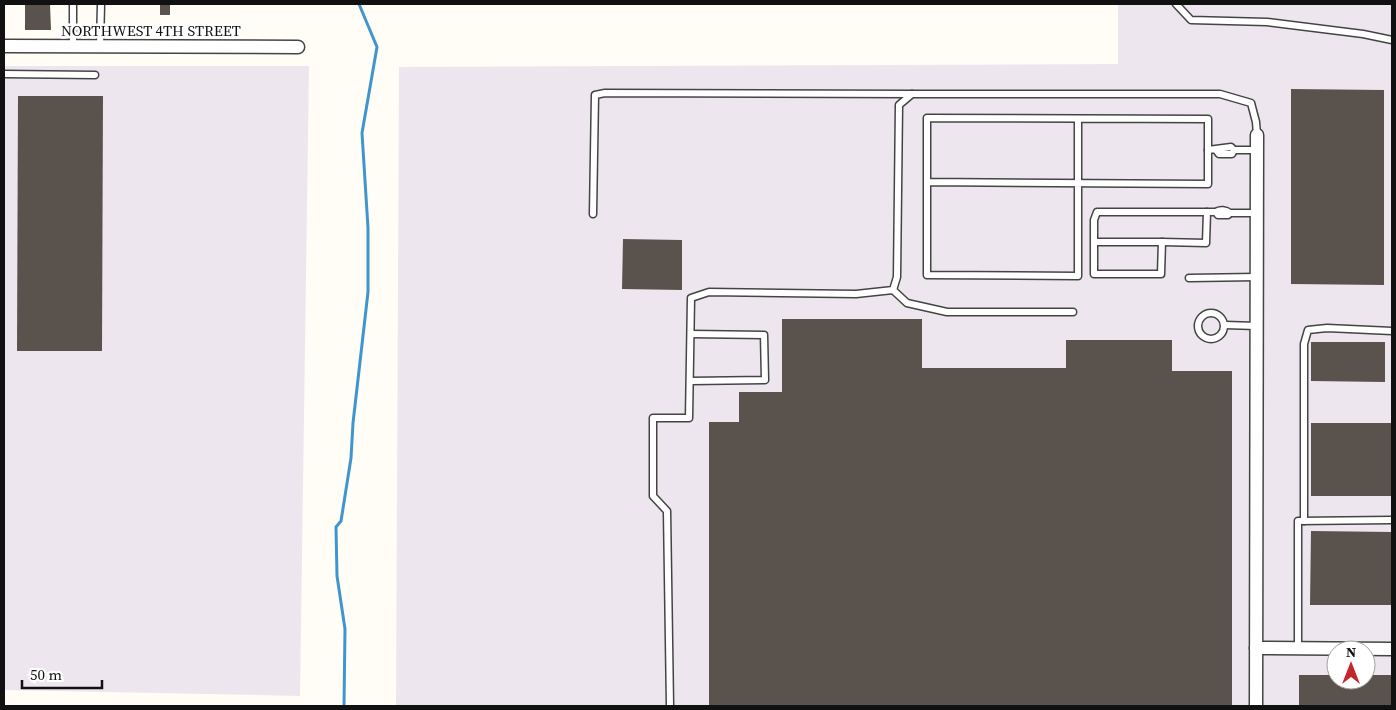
<svg xmlns="http://www.w3.org/2000/svg" width="1396" height="710" font-family="'Source Serif 4',serif">
	<rect width="100%" height="100%" fill="#fffdf5"/>
	<g fill="#eee6ef" fill-rule="evenodd">
		<path d="M1118 4H1392V706H396L399 67 1118 64ZM1336 650H1366V680H1336Z"/>
		<polygon points="4,66 309,66 300,696 4,690"/>
	</g>
	<g fill="none" stroke-linecap="round" stroke-linejoin="round">
		<polyline stroke="#3f96cf" stroke-width="3" points="344,706 345,629 337,576 336,527 341,521 351,458 353,423 368,292 368,228 362,133 377,47 359,4"/>
	</g>
	<g fill="#5a524d">
		<polygon points="25,4 50,4 51,30 25,30"/>
		<rect x="160" y="4" width="10" height="11"/>
		<polygon points="1291,89 1384,90 1384,285 1291,284"/>
		<polygon points="18,96 103,96 102,351 17,351"/>
		<polygon points="623,239 682,240 682,290 622,289"/>
		<polygon points="782,319 922,319 922,368 1066,368 1066,340 1172,340 1172,371 1232,371 1232,706 709,706 709,422 739,422 739,392 782,392"/>
		<polygon points="1311,342 1385,342 1385,382 1311,381"/>
		<rect x="1311" y="423" width="81" height="73"/>
		<polygon points="1311,531 1392,532 1392,605 1310,605"/>
		<polygon points="1299,675 1336,675 1336,680 1366,680 1366,675 1392,675 1392,706 1299,706"/>
	</g>
	<g fill="none" stroke-linecap="round" stroke-linejoin="round">
		<g stroke="#444" stroke-width="9">
			<g id="lane">
				<polyline points="73,4 73,46"/>
				<polyline points="1176,4 1191,20 1267,22 1363,34 1392,40"/>
				<polyline points="100,46 101,4"/>
				<polyline points="4,74 95,75"/>
				<polyline points="1208,150 1231,147 1234,150 1232,154 1219,154 1216,150"/>
				<polyline points="1234,150 1257,150"/>
				<path d="M927 182 1208 184V119L927 118C927 170 927 223 927 275L1078 276V119"/>
				<path d="M1230 213 1228 215H1218L1216 212C1220 209 1226 210 1230 213H1257"/>
				<polyline points="593,214 595,95 605,93 912,94"/>
				<polyline points="1094,242 1162,242 1161,274 1094,274 1094,220 1097,212 1216,212"/>
				<polyline points="1162,242 1206,243 1207,212"/>
				<polyline points="1189,278 1257,277"/>
				<polyline points="893,290 907,303 947,312 1073,312"/>
				<circle cx="1211" cy="326" r="13"/>
				<polyline points="1225,325 1257,326"/>
				<polyline points="691,334 764,335 765,380 691,381"/>
				<polyline points="1304,521 1304,344 1308,330 1327,328 1392,331"/>
				<polyline points="1298,648 1298,521 1392,520"/>
				<polyline points="670,706 667,511 653,496 653,418 689,418 691,298 709,292 856,294 893,290 897,277 899,105 912,94 1220,94 1251,103 1256,122 1257,135"/>
			</g>
		</g>
		<g stroke="#444" stroke-width="15">
			<g id="street">
				<polyline points="4,46 298,47"/>
				<polyline points="1256,648 1392,649"/>
				<polyline points="1256,706 1257,135"/>
			</g>
		</g>
		<use href="#lane" stroke="#fff" stroke-width="6"/>
		<use href="#street" stroke="#fff" stroke-width="12"/>
	</g>
	<g text-anchor="middle" dominant-baseline="central" stroke-width="5" stroke-linejoin="round" paint-order="stroke">
		<g font-size="15" fill="#111" stroke="#fff">
			<text x="151" y="30">NORTHWEST 4TH STREET</text>
		</g>
	</g>
	<rect width="1396" height="710" fill="none" stroke="#111111" stroke-width="10"/>
	<g transform="translate(1351 665)"><circle r="24" fill="#ffffff" stroke="#a0a0a0"/>
	<path d="M0-4L9 19L0 12L-9 19Z" fill="#c4262e"/>
	<text y="-8" font-size="14" font-weight="bold" text-anchor="middle" fill="#111111">N</text>
	</g>
	<path d="M22 680v8h80v-8" fill="none" stroke="#111111" stroke-width="2.5"/>
	<text x="30" y="680" font-size="15" fill="#111111" stroke="#ffffff" stroke-width="4" paint-order="stroke">50 m</text>
</svg>
